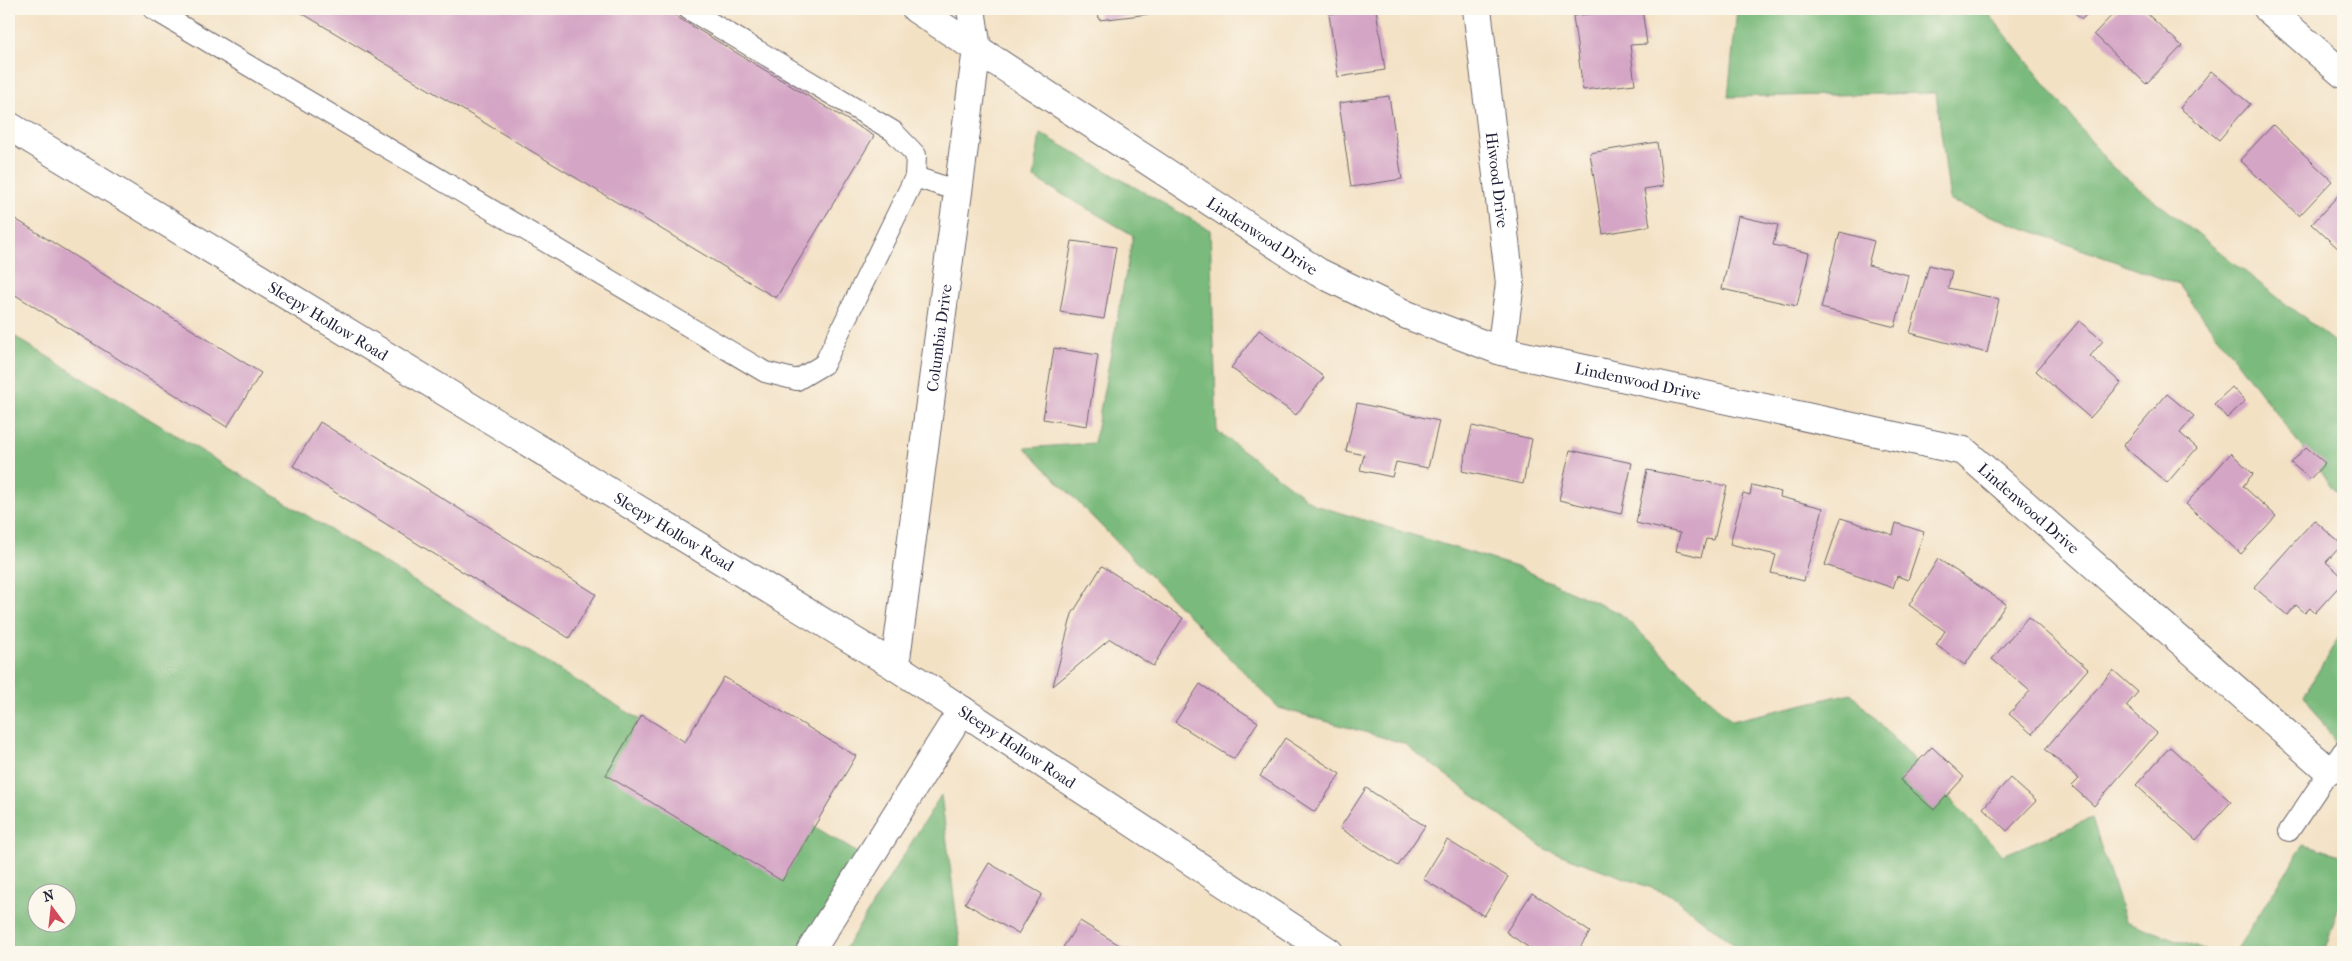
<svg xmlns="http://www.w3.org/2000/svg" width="2352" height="961" font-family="'IM FELL French Canon',serif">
	<rect width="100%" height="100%" fill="#fbf7ec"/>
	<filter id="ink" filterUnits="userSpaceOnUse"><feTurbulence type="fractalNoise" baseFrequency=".02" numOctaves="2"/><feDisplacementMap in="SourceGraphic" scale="10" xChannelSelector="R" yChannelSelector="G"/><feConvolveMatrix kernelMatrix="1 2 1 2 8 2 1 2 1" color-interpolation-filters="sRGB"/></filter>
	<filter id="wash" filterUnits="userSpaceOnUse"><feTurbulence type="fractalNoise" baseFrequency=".0096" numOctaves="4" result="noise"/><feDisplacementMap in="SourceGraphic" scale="20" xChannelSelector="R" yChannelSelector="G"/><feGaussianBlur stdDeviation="1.12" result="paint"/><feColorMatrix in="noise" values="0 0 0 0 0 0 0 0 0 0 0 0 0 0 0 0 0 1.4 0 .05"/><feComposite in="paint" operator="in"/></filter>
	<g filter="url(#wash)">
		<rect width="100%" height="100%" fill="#f3e1c4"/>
		<g fill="#7aba7b" stroke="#4e6e5b" fill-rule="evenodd">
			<polygon points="1737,9 1985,9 2111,166 2343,349 2343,502 2179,285 1950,201 1936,93 1728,97"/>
			<polygon points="1040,133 1210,230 1217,431 1315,505 1517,567 1621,614 1732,721 1851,693 2003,855 2092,818 2125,921 2209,952 1743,952 1671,895 1545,849 1403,743 1279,708 1025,448 1094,443 1133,235 1034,178"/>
			<path d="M9 333 869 860 812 952H9ZM38 894H68V924H38Z"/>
			<polygon points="2343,630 2343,753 2304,695"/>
			<polygon points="941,795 961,952 843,952"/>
			<polygon points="2304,844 2343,856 2343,893 2324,952 2235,952"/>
		</g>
		<g id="blocks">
			<g fill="#d4a5c5">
				<polygon points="295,9 664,9 874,136 776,298"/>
				<polygon points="1098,9 1166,9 1166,12 1099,20"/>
				<polygon points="1365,9 1376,9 1385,70 1338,77 1329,14"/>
				<polygon points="1632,9 1642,9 1647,44 1630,45 1635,84 1583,90 1573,16"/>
				<polygon points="2070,9 2092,9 2082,19"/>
				<polygon points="2118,9 2142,9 2182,46 2146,84 2094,34"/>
				<polygon points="2211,71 2250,104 2219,140 2180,108"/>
				<polygon points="1389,96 1402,179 1351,187 1339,103"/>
				<polygon points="2273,125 2332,181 2299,216 2240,160"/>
				<polygon points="1657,142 1663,186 1644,189 1650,226 1603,234 1590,153"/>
				<polygon points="2343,190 2343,253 2312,224"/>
				<polygon points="9,215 261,373 227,427 9,291"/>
				<polygon points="1738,216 1778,225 1773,245 1809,253 1797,306 1722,289"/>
				<polygon points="1840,232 1874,241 1868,265 1908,275 1895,327 1821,308"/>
				<polygon points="1072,241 1116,247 1104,319 1060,312"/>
				<polygon points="1929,265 1952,271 1948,288 1999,299 1987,353 1910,333"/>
				<polygon points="2079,321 2103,341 2090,356 2121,383 2090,418 2036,371"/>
				<polygon points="1259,330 1324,377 1296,415 1231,368"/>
				<polygon points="1054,348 1098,355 1087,426 1043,419"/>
				<polygon points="2232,387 2245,401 2227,418 2214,404"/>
				<polygon points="2167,394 2194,416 2180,433 2197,448 2167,483 2123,446"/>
				<polygon points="1357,403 1439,421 1428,468 1396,462 1392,477 1360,470 1364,455 1346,451"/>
				<polygon points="320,422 596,594 569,638 293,466"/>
				<polygon points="1472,426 1532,439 1523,484 1462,471"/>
				<polygon points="2306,447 2325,463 2310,479 2291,463"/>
				<polygon points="1570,450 1632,463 1621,514 1559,500"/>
				<polygon points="2231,453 2253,474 2243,486 2276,516 2241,554 2186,504"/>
				<polygon points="1647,470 1727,486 1714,540 1706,539 1701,557 1676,551 1680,533 1636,523"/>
				<polygon points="1752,485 1781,492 1780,497 1823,508 1804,581 1771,573 1776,555 1730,544 1743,493 1750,495"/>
				<polygon points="1841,518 1893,535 1896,523 1924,532 1908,580 1897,576 1893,588 1825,565"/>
				<polygon points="2314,520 2342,545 2326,562 2343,577 2343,582 2315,613 2310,608 2305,613 2296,605 2287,615 2254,587"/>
				<polygon points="1938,559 2006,604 1965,665 1936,645 1945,631 1909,605"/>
				<polygon points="1102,566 1183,618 1153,666 1110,639 1053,686 1072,614"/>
				<polygon points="2028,617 2088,669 2032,734 2009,714 2030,691 1992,659"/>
				<polygon points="2113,670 2138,692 2126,706 2157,733 2094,806 2072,786 2079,779 2045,749"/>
				<polygon points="724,677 856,756 782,881 606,775 642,715 685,742"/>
				<polygon points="1200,684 1258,722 1234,759 1175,722"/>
				<polygon points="1285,738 1340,774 1315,812 1260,776"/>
				<polygon points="1932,747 1964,777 1934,810 1900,780"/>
				<polygon points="2170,747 2231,802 2196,840 2136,785"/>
				<polygon points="2010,778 2036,801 2007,831 1983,808"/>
				<polygon points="1366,788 1425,826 1398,866 1340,828"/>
				<polygon points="1447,840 1508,877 1484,916 1423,879"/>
				<polygon points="989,863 1042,894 1018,934 965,903"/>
				<polygon points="1532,893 1590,932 1577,952 1535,952 1506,932"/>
				<polygon points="1080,921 1131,952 1060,952"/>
			</g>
		</g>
	</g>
	<g filter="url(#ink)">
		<use href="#blocks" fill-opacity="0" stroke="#6b656b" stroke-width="1"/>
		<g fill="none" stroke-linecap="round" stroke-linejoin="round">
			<g stroke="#6b656b" stroke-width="22">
				<g id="service">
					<polyline points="153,9 765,372 797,380 824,364 915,177 916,155 893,131 688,9"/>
					<polyline points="915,177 958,191"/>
					<polyline points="2289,831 2343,751"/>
				</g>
			</g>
			<g stroke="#6b656b" stroke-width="30">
				<g id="minor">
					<path id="s1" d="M916 9 1318 272 1407 315 1501 351 1964 451 2329 771"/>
					<path id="s2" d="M1477 9 1510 283 1501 351"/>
					<polyline points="2268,9 2343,74"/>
					<path id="s3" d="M9 126 895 666 1329 952"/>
					<path id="s4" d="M895 666 977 49 971 9"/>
					<polyline points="810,952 962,710"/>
				</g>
			</g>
			<use href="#service" stroke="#fff" stroke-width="20"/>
			<use href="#minor" stroke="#fff" stroke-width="28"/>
		</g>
	</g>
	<g text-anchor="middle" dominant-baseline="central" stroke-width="4" stroke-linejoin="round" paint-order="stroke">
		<g font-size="16" fill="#22223b" stroke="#fbf7ec">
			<text stroke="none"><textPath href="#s2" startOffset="172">Hiwood Drive</textPath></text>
			<text stroke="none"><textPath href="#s1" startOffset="414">Lindenwood Drive</textPath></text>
			<text stroke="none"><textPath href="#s3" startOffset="374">Sleepy Hollow Road</textPath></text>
			<text stroke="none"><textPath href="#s4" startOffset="331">Columbia Drive</textPath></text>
			<text stroke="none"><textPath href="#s1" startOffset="820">Lindenwood Drive</textPath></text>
			<text stroke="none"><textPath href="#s1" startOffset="1240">Lindenwood Drive</textPath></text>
			<text stroke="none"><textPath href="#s3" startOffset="779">Sleepy Hollow Road</textPath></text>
			<text stroke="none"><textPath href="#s3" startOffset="1184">Sleepy Hollow Road</textPath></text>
		</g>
	</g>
	<rect width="2352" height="961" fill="none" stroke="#fbf7ec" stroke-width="30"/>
	<g transform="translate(52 908) rotate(345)"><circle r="24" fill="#fbf7ec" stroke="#a4a2a5"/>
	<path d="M0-4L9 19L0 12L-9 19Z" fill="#d1495b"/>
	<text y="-8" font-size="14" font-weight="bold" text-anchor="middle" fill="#22223b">N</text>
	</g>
</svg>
